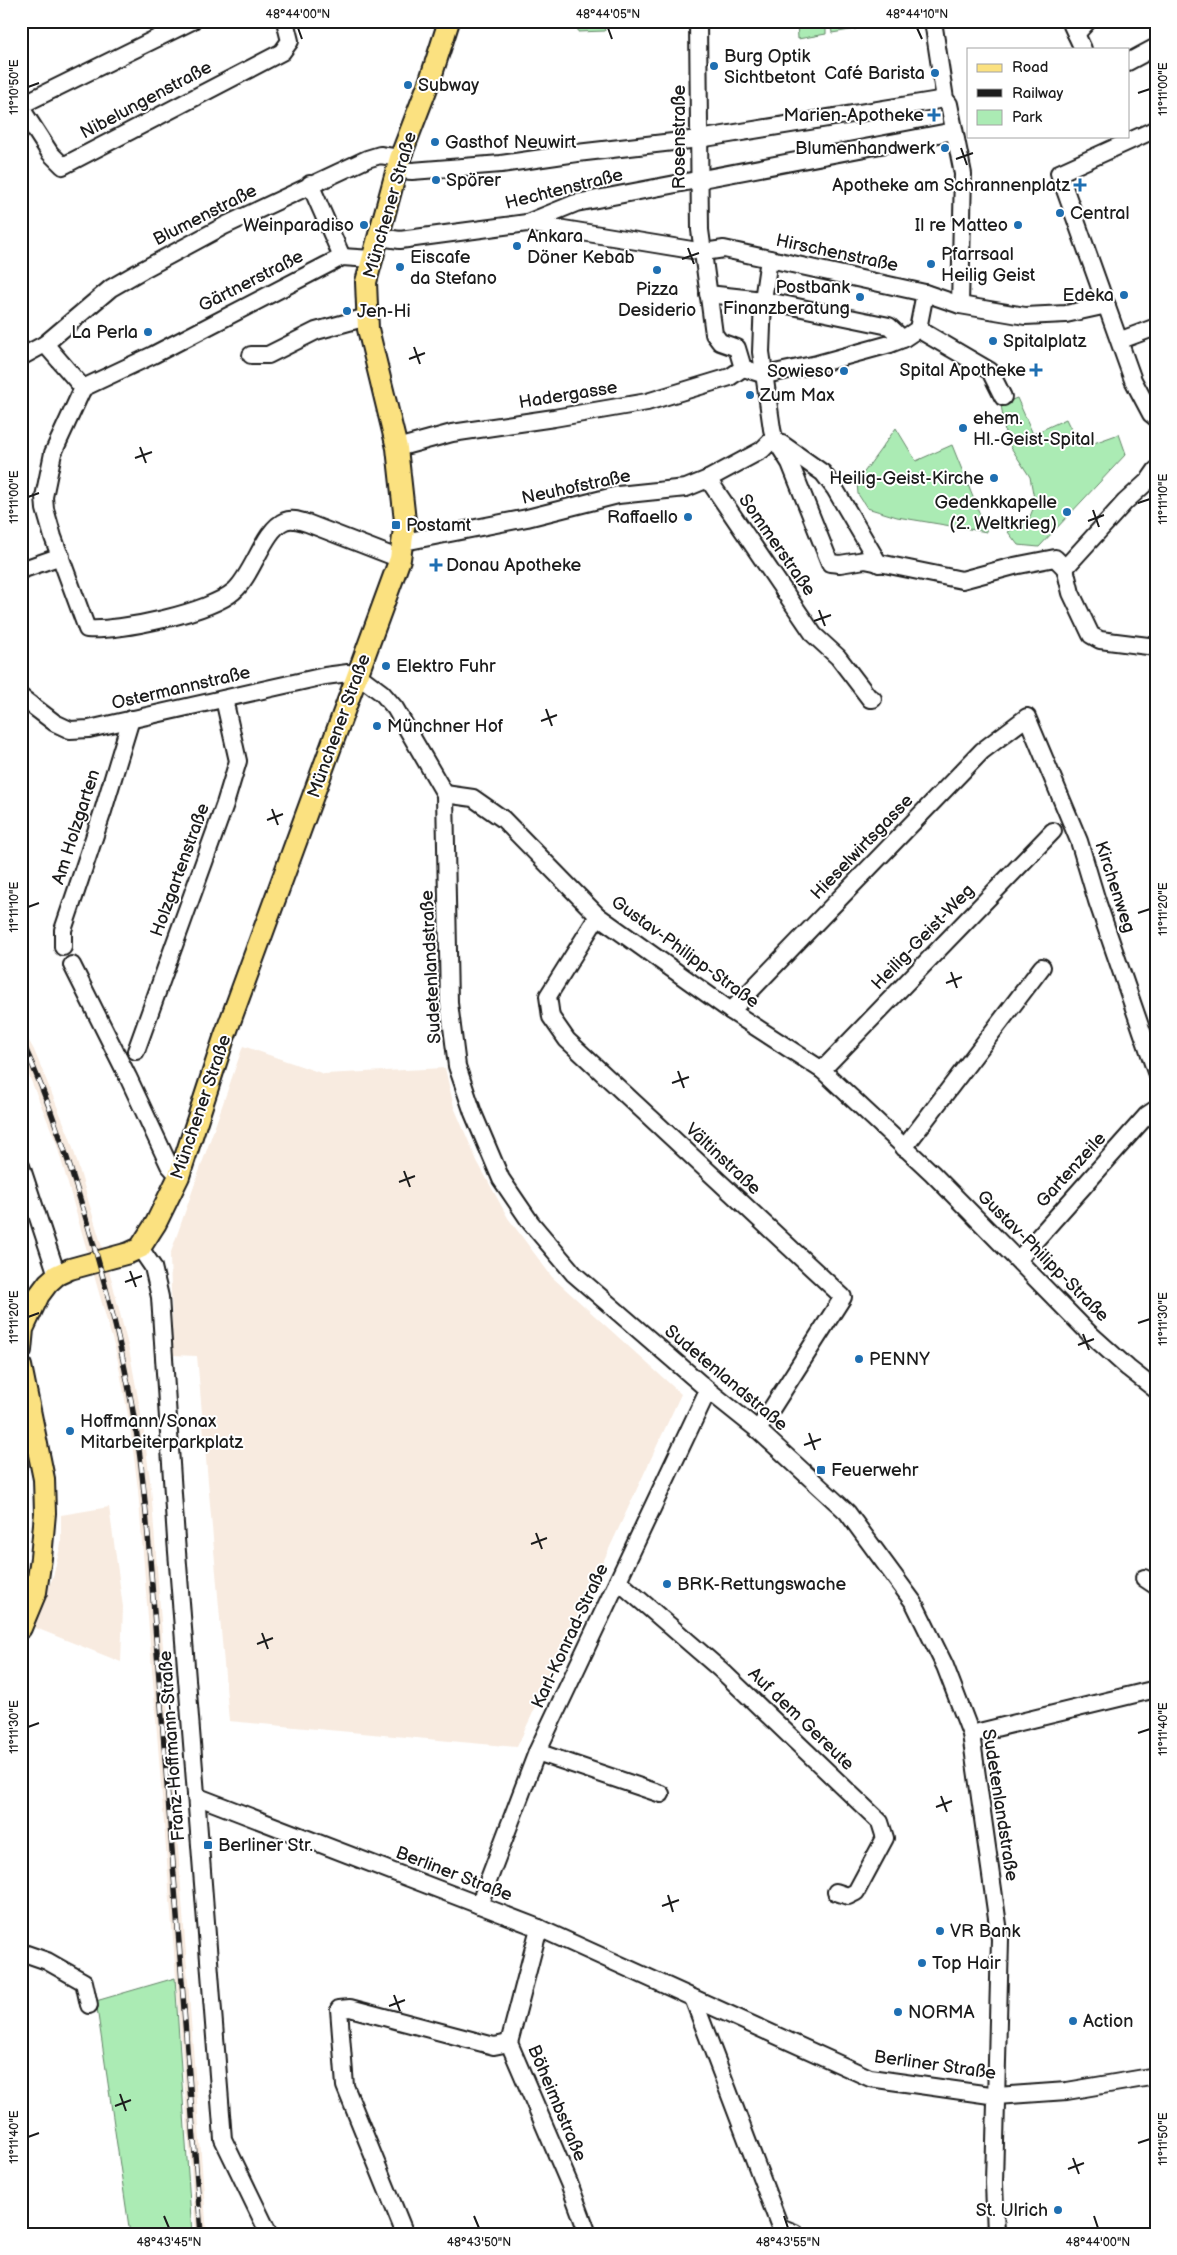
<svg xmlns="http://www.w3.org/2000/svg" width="1177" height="2255" font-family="'Balsamiq Sans',sans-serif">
	<rect width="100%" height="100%" fill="#fff"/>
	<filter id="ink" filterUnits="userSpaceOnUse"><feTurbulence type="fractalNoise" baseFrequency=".02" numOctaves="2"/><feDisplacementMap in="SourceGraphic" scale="10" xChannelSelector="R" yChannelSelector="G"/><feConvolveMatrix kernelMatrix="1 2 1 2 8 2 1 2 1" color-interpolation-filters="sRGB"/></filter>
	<g filter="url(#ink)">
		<g fill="#f8ebe0">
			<polygon points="21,1027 34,1050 70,1138 112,1281 130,1354 143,1425 151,1488 207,2234 196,2234 138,1489 130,1426 117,1356 56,1142 21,1056"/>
			<polygon points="243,1046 324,1074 445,1068 454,1107 477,1161 508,1218 552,1277 681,1394 517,1747 229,1721 197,1356 173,1355 170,1255"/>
			<polygon points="109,1507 123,1607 121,1662 31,1626 53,1577 61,1544 61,1515"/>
		</g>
		<g fill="#abebb4" stroke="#648468">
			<polygon points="578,21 603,21 605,31 578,32"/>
			<polygon points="797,21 826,21 826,34 798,39"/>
			<polygon points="830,21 861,21 856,29 832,33"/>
			<polygon points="1017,398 1033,434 1066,419 1080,448 1119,434 1126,454 1039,547 1018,545 1008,532 1029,519 1035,504 1030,477 1006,440 1001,404"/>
			<polygon points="896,428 916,461 952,445 987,532 897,517 867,508 858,494 857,482"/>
			<polygon points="175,1978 192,2234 130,2234 96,2001"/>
		</g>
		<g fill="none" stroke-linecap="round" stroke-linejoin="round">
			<g stroke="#1c1c1c" stroke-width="20">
				<g id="minor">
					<polyline points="698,21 700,230 714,334 720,342 737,348 743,368 765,375 817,364 890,344 903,339 918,329 925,293"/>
					<polyline points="933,21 945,99 949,104 963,174 960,305"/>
					<polyline points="1070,21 1083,49"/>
					<polyline points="1076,34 1088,21"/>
					<polyline points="1128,62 1156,47"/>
					<polyline points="21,105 192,21"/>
					<polyline points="21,108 50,153 63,166 282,52 290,41 285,21"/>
					<polyline points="1156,129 1059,173 1133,380 1151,414 1156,418"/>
					<polyline points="398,170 412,171 501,164 577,153 699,139 945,99"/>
					<polyline points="310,184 342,257"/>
					<polyline points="527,223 704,252 724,249 925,293 960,305 1025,316 1066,314 1107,305"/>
					<polyline points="379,237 400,240 527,223 576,203 954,131"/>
					<polyline points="769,259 763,300 761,352 772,429 774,438 790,463 830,563 840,564 865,560 962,580 1014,566 1055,558 1065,568 1071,593 1091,635 1100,640 1156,647"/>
					<polyline points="708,294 763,300 889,326 903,339"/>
					<polyline points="918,329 990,371 1003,397"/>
					<polyline points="1121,340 1156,327"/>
					<polyline points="45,344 83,388"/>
					<polyline points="251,355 268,355 316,331 367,317"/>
					<polyline points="21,357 45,344 111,288 144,269 224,226 367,159 380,155 400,158"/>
					<path d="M83 388 53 453 44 497 45 509 53 537 87 629C118 632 211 612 234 591 253 575 264 529 285 521 292 518 300 521 307 523L400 559"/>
					<polyline points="83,388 153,355 342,257 372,259"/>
					<polyline points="782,444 823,473 835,489 879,564"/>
					<polyline points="397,448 452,433 554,418 647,402 730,377 743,368"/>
					<polyline points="708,479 814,635 838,657 870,699 873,699"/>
					<polyline points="404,542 527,518 618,495 686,488 708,479 762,450 774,438"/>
					<polyline points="1065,568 1125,502 1149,480 1156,470"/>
					<polyline points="21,570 61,556"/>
					<polyline points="21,697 55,723 70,730 89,729 325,676 348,673 358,675 382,693 395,708 445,794 449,1003 457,1066 473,1113 501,1179 531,1223 574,1274 708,1390 758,1430 847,1512 914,1603 945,1666 971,1734 1000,1939 994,2183 996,2234"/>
					<polyline points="445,794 473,798 503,819 598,916 731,1011 822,1070 932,1173 1089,1333 1128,1368 1156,1390"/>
					<polyline points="598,916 548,996 551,1017 567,1040 843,1297 758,1430"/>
					<polyline points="63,947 63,930 103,811 131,719"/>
					<polyline points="72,965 128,1077 169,1165 179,1176"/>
					<polyline points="731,1011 982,751 1027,717 1079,841 1097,901 1156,1072"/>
					<polyline points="136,1051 225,804 238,761 224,699"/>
					<polyline points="822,1070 1053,831"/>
					<polyline points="904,1148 1042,967"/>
					<polyline points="21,1166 57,1275"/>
					<polyline points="140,1248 153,1267 160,1297 176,1539 223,2139 269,2234"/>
					<polyline points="1018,1260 1147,1115 1156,1109"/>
					<polyline points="1144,1578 1156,1586"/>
					<polyline points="618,1581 721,1670 880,1822 885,1838 856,1892 848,1896 836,1892"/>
					<polyline points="971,1734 1156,1689"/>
					<polyline points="537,1752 661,1794"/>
					<polyline points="196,1796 539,1928 870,2078 997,2096 1067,2091 1156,2076"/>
					<polyline points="479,1905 537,1752 708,1390"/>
					<polyline points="539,1928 509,2043 569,2183 588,2234"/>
					<polyline points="21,1952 47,1961 84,1982 89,2005"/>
					<polyline points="693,1998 780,2227 795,2233"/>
					<polyline points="405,2234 345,2086 339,2009 350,2008 494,2046 509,2043"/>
				</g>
			</g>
			<g stroke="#1c1c1c" stroke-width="24">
				<g id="major">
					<polyline points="21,1350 23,1329 39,1295 48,1283 57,1275 70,1269 129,1253 140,1248 156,1223 179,1176 224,1038 400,559 405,521 397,448 368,329 366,282 400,158 430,80 449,21"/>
					<polyline points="21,1366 44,1479 45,1513 41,1558 36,1592 21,1628"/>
				</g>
			</g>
			<use href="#minor" stroke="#fff" stroke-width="16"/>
			<use href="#major" stroke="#fbe180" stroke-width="20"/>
			<g stroke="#1c1c1c" stroke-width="5.5">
				<path id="rail" d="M21 1039C51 1104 72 1171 92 1239 110 1300 125 1361 135 1424 143 1468 146 1514 150 1559L201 2234"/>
			</g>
			<use href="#rail" stroke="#fff" stroke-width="4" stroke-dasharray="11" stroke-linecap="butt"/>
		</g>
	</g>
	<path fill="none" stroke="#1c1c1c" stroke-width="2" d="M298 28 302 39M608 28 612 39M917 28 922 39M28 87 39 83M1138 93 1150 89M961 148 967 165M956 159 973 153M688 248 694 264M682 259 699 253M414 347 420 364M409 359 425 353M140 447 146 463M135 458 152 452M28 497 39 493M1138 503 1150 499M1093 510 1099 527M1088 521 1104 515M819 610 825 626M814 621 831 615M546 709 552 726M541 721 557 715M272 809 278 825M267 820 283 814M28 907 39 903M1138 913 1150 909M951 972 957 988M946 983 962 977M678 1071 684 1088M672 1083 689 1077M404 1171 410 1187M399 1182 415 1176M130 1271 136 1287M125 1282 142 1276M28 1317 39 1313M1138 1323 1150 1319M1083 1334 1089 1350M1078 1345 1094 1339M809 1433 815 1450M804 1445 821 1439M536 1533 542 1549M531 1544 547 1538M262 1633 268 1649M257 1644 273 1638M28 1727 39 1723M1138 1733 1150 1729M941 1796 947 1812M936 1807 952 1801M668 1895 673 1912M662 1906 679 1900M394 1995 400 2011M389 2006 405 2000M120 2094 126 2111M115 2106 131 2100M28 2137 39 2133M1138 2143 1150 2139M1073 2158 1079 2174M1068 2169 1084 2163M164 2216 169 2228M474 2216 479 2228M784 2216 788 2228M1094 2216 1098 2228"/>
	<g fill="#1f6fb2" stroke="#fff" stroke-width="2">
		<circle cx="714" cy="66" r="5"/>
		<circle cx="935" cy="73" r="5"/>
		<circle cx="408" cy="85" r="5"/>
		<path d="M931.5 107.5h5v5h5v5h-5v5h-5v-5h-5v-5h5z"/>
		<circle cx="435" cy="142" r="5"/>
		<circle cx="945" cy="148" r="5"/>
		<circle cx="436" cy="180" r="5"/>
		<path d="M1077.5 177.5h5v5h5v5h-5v5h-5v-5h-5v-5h5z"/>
		<circle cx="1060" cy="213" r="5"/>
		<circle cx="364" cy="225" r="5"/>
		<circle cx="1018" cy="225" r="5"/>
		<circle cx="517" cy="246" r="5"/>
		<circle cx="931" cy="264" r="5"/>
		<circle cx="400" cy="267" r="5"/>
		<circle cx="657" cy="270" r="5"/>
		<circle cx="1124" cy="295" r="5"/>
		<circle cx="860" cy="297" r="5"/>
		<circle cx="347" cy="311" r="5"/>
		<circle cx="148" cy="332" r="5"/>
		<circle cx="993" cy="341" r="5"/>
		<path d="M1033.5 362.5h5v5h5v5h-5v5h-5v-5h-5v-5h5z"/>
		<circle cx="844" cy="371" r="5"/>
		<circle cx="750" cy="395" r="5"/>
		<circle cx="963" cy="428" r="5"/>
		<circle cx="994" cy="478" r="5"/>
		<circle cx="1067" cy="512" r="5"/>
		<circle cx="688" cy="517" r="5"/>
		<rect x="391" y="520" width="10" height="10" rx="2.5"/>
		<path d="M433.5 557.5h5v5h5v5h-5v5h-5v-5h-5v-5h5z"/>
		<circle cx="386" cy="666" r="5"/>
		<circle cx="377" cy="726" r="5"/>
		<circle cx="859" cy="1359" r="5"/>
		<circle cx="70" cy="1431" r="5"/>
		<rect x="816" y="1465" width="10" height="10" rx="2.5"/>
		<circle cx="667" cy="1584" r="5"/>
		<rect x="203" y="1840" width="10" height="10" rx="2.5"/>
		<circle cx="940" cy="1931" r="5"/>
		<circle cx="922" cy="1963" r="5"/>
		<circle cx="898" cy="2012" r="5"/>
		<circle cx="1073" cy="2021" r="5"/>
		<circle cx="1058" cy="2210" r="5"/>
	</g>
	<g text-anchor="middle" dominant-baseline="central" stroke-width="4" stroke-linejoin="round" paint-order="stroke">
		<g font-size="18" fill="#1c1c1c" stroke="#fff" text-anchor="start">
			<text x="724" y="56">Burg Optik<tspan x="724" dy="21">Sichtbetont</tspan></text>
			<text x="925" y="73" text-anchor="end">Café Barista</text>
			<text x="418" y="85">Subway</text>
			<text x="924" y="115" text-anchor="end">Marien-Apotheke</text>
			<text x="445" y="142">Gasthof Neuwirt</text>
			<text x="935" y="148" text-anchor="end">Blumenhandwerk</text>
			<text x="446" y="180">Spörer</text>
			<text x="1070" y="185" text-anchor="end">Apotheke am Schrannenplatz</text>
			<text x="1070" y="213">Central</text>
			<text x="354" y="225" text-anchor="end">Weinparadiso</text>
			<text x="1008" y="225" text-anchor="end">Il re Matteo</text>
			<text x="527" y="236">Ankara<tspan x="527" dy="21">Döner Kebab</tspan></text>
			<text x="941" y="254">Pfarrsaal<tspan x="941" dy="21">Heilig Geist</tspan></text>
			<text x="410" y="257">Eiscafe<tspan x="410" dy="21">da Stefano</tspan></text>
			<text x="850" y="287" text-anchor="end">Postbank<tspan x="850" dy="21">Finanzberatung</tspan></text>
			<text x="657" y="289" text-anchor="middle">Pizza<tspan x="657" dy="21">Desiderio</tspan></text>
			<text x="1114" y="295" text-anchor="end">Edeka</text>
			<text x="357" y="311">Jen-Hi</text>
			<text x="138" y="332" text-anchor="end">La Perla</text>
			<text x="1003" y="341">Spitalplatz</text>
			<text x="1026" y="370" text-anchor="end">Spital Apotheke</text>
			<text x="834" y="371" text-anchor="end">Sowieso</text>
			<text x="760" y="395">Zum Max</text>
			<text x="973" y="418">ehem.<tspan x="973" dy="21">Hl.-Geist-Spital</tspan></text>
			<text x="984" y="478" text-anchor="end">Heilig-Geist-Kirche</text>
			<text x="1057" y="502" text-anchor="end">Gedenkkapelle<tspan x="1057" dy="21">(2. Weltkrieg)</tspan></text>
			<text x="678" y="517" text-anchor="end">Raffaello</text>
			<text x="406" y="525">Postamt</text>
			<text x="446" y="565">Donau Apotheke</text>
			<text x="396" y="666">Elektro Fuhr</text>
			<text x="387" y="726">Münchner Hof</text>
			<text x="869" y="1359">PENNY</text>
			<text x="80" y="1421">Hoffmann/Sonax<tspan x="80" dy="21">Mitarbeiterparkplatz</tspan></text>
			<text x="831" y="1470">Feuerwehr</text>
			<text x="677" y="1584">BRK-Rettungswache</text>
			<text x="218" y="1845">Berliner Str.</text>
			<text x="950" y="1931">VR Bank</text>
			<text x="932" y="1963">Top Hair</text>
			<text x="908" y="2012">NORMA</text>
			<text x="1083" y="2021">Action</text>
			<text x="1048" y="2210" text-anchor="end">St. Ulrich</text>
		</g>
		<g font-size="18" fill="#1c1c1c" stroke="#fff">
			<text transform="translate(146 100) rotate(-28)">Nibelungenstraße</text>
			<text transform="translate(679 137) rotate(-90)">Rosenstraße</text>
			<text transform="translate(564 189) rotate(-14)">Hechtenstraße</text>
			<text transform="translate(390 205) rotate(-74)">Münchener Straße</text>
			<text transform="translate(205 215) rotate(-27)">Blumenstraße</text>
			<text transform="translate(837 253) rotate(12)">Hirschenstraße</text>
			<text transform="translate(251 281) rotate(-27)">Gärtnerstraße</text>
			<text transform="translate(568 395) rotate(-9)">Hadergasse</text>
			<text transform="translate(576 487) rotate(-12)">Neuhofstraße</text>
			<text transform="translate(777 545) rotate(55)">Sommerstraße</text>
			<text transform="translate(181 688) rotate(-13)">Ostermannstraße</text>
			<text transform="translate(339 726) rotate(-70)">Münchener Straße</text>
			<text transform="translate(76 827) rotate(-72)">Am Holzgarten</text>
			<text transform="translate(862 847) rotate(-46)">Hieselwirtsgasse</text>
			<text transform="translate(180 870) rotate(-70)">Holzgartenstraße</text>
			<text transform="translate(1115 887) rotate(72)">Kirchenweg</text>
			<text transform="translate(923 937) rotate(-46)">Heilig-Geist-Weg</text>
			<text transform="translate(685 952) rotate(36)">Gustav-Philipp-Straße</text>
			<text transform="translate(431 967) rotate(-93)">Sudetenlandstraße</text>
			<text transform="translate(201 1107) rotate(-71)">Münchener Straße</text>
			<text transform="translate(723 1159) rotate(43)">Vältinstraße</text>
			<text transform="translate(1071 1170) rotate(-48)">Gartenzeile</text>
			<text transform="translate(1043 1256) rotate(45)">Gustav-Philipp-Straße</text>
			<text transform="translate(726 1378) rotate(40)">Sudetenlandstraße</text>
			<text transform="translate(570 1636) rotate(-65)">Karl-Konrad-Straße</text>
			<text transform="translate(801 1719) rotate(44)">Auf dem Gereute</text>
			<text transform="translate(172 1746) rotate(-94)">Franz-Hoffmann-Straße</text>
			<text transform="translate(1000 1805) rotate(81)">Sudetenlandstraße</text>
			<text transform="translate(454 1874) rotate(21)">Berliner Straße</text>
			<text transform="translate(935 2065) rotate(8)">Berliner Straße</text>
			<text transform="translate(557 2103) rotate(67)">Böheimbstraße</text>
		</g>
	</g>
	<rect width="1177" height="2255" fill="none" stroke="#fff" stroke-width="55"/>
	<rect x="967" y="48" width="162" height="90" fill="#ffffff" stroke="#a4a4a4"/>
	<rect x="977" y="64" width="25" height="8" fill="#fbe180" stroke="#a4a4a4"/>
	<text x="1012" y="72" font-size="15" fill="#1c1c1c">Road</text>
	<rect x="977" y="89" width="25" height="8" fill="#1c1c1c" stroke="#a4a4a4"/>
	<text x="1012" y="98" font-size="15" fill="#1c1c1c">Railway</text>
	<rect x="977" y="110" width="25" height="15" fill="#abebb4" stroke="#a4a4a4"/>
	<text x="1012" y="122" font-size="15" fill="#1c1c1c">Park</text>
	<rect x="28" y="28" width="1122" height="2200" fill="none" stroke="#1c1c1c" stroke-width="2"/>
	<g font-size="12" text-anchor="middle" fill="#1c1c1c">
		<text x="298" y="18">48°44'00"N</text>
		<text x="608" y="18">48°44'05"N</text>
		<text x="917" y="18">48°44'10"N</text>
		<text transform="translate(14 87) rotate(-90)" y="4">11°10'50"E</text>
		<text transform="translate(1163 89) rotate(-90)" y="4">11°11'00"E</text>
		<text transform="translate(14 497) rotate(-90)" y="4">11°11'00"E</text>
		<text transform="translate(1163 499) rotate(-90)" y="4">11°11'10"E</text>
		<text transform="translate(14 907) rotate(-90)" y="4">11°11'10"E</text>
		<text transform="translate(1163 909) rotate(-90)" y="4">11°11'20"E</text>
		<text transform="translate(14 1317) rotate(-90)" y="4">11°11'20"E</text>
		<text transform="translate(1163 1319) rotate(-90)" y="4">11°11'30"E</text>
		<text transform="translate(14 1727) rotate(-90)" y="4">11°11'30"E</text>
		<text transform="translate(1163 1729) rotate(-90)" y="4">11°11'40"E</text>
		<text transform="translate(14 2137) rotate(-90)" y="4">11°11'40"E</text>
		<text transform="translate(1163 2139) rotate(-90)" y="4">11°11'50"E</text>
		<text x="169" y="2246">48°43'45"N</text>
		<text x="479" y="2246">48°43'50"N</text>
		<text x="788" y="2246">48°43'55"N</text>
		<text x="1098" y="2246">48°44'00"N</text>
	</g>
</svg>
